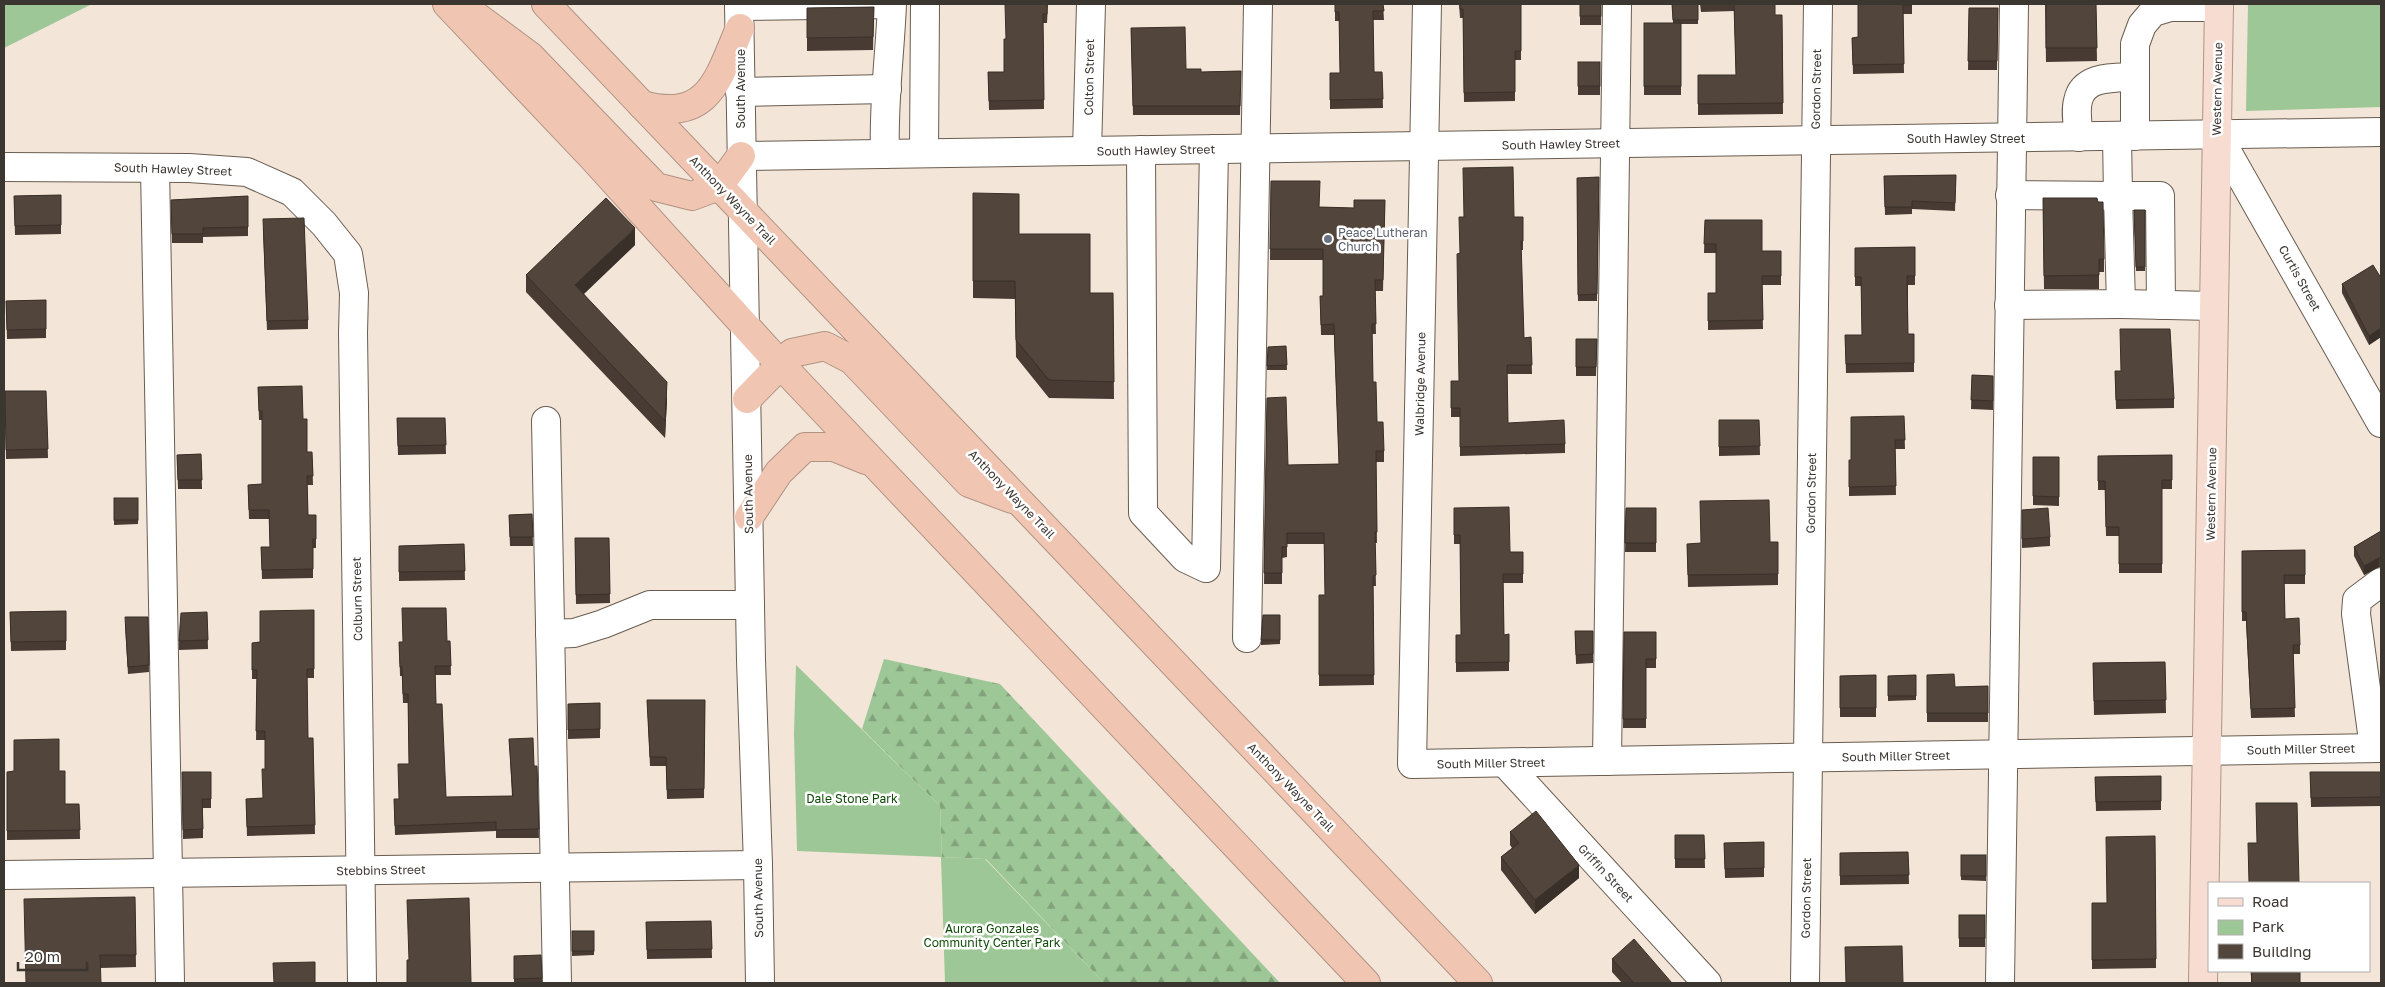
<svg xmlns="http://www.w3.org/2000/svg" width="2385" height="987" font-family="'Golos Text',sans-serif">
	<defs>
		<pattern id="forest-firs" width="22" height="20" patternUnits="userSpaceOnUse" patternTransform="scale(1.25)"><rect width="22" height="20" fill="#9dc796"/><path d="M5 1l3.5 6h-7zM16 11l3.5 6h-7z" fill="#81a27b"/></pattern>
	</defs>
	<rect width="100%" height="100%" fill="#f3e5d7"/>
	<polygon fill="url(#forest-firs)" points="884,659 1000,684 1280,983 1104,983 986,859 942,857 940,806 862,729"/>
	<g fill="#9dc796">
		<polygon points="4,4 92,4 4,48"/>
		<polygon points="2248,4 2381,4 2381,107 2246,111"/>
		<polygon points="796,665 940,806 942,857 985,859 1104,983 945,983 941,857 797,851 794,734"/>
	</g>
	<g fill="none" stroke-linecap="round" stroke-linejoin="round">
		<g stroke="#695d51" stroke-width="30">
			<g id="minor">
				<polyline points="739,4 751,660 758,865 760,983"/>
				<polyline points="1427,4 1412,764 2381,748"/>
				<path d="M739 6 892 4C890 54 883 103 885 154"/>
				<polyline points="740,92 887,89"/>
				<polyline points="2217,134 2381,423"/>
				<polyline points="2135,136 2135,44 2142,25 2153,12 2170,7 2219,7"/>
				<path d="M2079 137C2078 126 2075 111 2078 101 2083 75 2115 78 2135 77"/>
				<polyline points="1141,150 1143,513 1185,558 1206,568 1214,149"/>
				<polyline points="1087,151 1091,4"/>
				<polyline points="924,153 925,4"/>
				<polyline points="741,156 2381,132"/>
				<polyline points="4,167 189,168 247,172 292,192 324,224 348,254 354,293 353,333 362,983"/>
				<polyline points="155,168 170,983"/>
				<polyline points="2010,195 2118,196 2117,136"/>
				<polyline points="2121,304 2214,306"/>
				<polyline points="2009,305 2121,304 2118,196 2160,196 2161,305"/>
				<polyline points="546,421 557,983"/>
				<polyline points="550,634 574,633 603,624 650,605 750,605"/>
				<polyline points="1247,638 1258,4"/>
				<polyline points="2374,748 2356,614 2357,600 2381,582"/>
				<polyline points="1607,761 1617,4"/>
				<polyline points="1505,763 1707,983"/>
				<polyline points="4,875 758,865"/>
				<polyline points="1805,983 1818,4"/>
				<polyline points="2000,983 2014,4"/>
			</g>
		</g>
		<g stroke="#b19385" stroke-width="30">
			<polyline id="major" points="2203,983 2219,4"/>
		</g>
		<g stroke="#b19385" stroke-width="30">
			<g id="highway">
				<polyline points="447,4 593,158 780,364 1366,983"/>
				<polyline points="546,4 1478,983"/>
				<polyline points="476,16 530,56 656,187 692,196 719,186 741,156"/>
				<path d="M642 105C709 123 718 79 740 28"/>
				<polyline points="747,399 792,353 825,346 852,360 969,483 1012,499"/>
				<polyline points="749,517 779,472 805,447 834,447 866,460"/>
			</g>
		</g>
		<use href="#minor" stroke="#fff" stroke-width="28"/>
		<use href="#major" stroke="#f6dcd1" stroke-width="28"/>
		<use href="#highway" stroke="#f0c5b2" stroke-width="28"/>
	</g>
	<g fill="#473b33">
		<polygon points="1048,4 1047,23 1043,23 1044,109 989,110 988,72 1004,72 1006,39"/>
		<polygon points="1335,4 1383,4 1384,20 1373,20 1374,72 1382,72 1383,108 1330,109 1330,73 1340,73 1339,21 1335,21"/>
		<polygon points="1459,4 1521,4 1521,60 1515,60 1515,101 1464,102 1463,18 1460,18"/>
		<rect x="1580" y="4" width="21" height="21"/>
		<polygon points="1672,4 1698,4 1698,24 1681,24 1681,95 1644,95 1644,23 1673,23"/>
		<polygon points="1700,4 1775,4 1775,15 1782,15 1783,114 1698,115 1698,75 1736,75 1734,11 1701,12"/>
		<polygon points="1858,4 1912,4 1912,14 1903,14 1904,73 1853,74 1852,38 1858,37"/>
		<polygon points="2045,4 2096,4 2097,61 2046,62"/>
		<polygon points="874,7 873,50 807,51 807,8"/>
		<polygon points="1969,8 1998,8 1997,70 1968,70"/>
		<polygon points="1131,28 1186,69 1201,72 1241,71 1240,115 1133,115"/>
		<rect x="1578" y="62" width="22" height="33"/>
		<polygon points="1956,175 1955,211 1912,209 1912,214 1885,215 1884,176"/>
		<polygon points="1599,177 1597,301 1578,301 1577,178"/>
		<polygon points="1271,181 1319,207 1354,208 1385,200 1383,291 1375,291 1376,334 1372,334 1373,382 1377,422 1384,451 1384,462 1376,462 1377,543 1375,543 1376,586 1373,586 1374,685 1319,686 1319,595 1325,595 1324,544 1287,544 1287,557 1282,558 1282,584 1264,584 1267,398 1288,465 1339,464 1334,335 1321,335 1320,296 1323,296 1323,260 1270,260"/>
		<polygon points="973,193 1019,234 1090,293 1113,293 1114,399 1049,398 1016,357 1015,299 973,298"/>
		<polygon points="61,195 61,234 15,235 14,196"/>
		<polygon points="248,196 248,236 203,237 203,243 172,243 171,200"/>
		<polygon points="2043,198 2104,259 2104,272 2099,272 2099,289 2044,289"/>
		<polygon points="2134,210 2145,210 2145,271 2136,271"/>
		<polygon points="1514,217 1523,217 1523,250 1521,250 1524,338 1531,337 1532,374 1507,374 1508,423 1565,444 1565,453 1460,456 1460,417 1451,417 1451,390 1459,381 1460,253"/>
		<polygon points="1705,220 1762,251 1781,276 1781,285 1762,285 1763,329 1708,330 1708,293 1716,293 1716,253 1704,253"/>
		<polygon points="263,228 308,320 308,329 267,330"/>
		<polygon points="635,245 584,294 667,399 665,438 526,292 526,275"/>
		<polygon points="1915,247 1915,285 1908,285 1908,334 1914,334 1914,372 1846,373 1845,335 1862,335 1861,286 1855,286 1855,248"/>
		<polygon points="2381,278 2381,337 2369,345 2342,293 2342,284"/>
		<polygon points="46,300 46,338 7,339 6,301"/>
		<polygon points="1576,339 1597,339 1596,376 1576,376"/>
		<polygon points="1286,346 1287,370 1267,370 1268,347"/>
		<polygon points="2115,371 2174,399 2174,408 2116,409"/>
		<polygon points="1972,375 1993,376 1993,410 1971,409"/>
		<polygon points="258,387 303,419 307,452 312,452 313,485 307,485 308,515 316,515 316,548 313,548 313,578 262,579 261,547 270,547 269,519 249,519 248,485 262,484 262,420 259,420"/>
		<polygon points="5,391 46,391 48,458 6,459"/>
		<polygon points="1904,416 1905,449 1895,449 1896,495 1849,496 1849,460 1851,460"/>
		<polygon points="397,418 445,418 446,454 398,455"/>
		<polygon points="1719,420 1759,420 1760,455 1719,456"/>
		<polygon points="201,454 202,489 178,489 177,455"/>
		<polygon points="2172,455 2172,489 2162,489 2162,573 2119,573 2119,536 2106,536 2105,490 2098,490 2098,456"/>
		<polygon points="2033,457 2059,457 2059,506 2033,505"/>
		<polygon points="114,498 138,498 138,524 114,525"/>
		<polygon points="1454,508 1510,552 1523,574 1523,583 1503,583 1504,635 1509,634 1509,671 1456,672 1456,635 1461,635 1460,544 1454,544"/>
		<polygon points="1626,508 1656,508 1656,552 1625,552"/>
		<polygon points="2022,510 2050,537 2050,546 2022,548"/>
		<polygon points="532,514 533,546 510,546 509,515"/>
		<polygon points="2381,531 2381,567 2379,567 2364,575 2354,556 2354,547"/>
		<polygon points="575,538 609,538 610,603 576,604"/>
		<polygon points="1778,542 1778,585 1688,587 1687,544"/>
		<polygon points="464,544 465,580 399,581 399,546"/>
		<polygon points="2305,550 2305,584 2284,584 2285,619 2300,645 2300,654 2293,654 2295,717 2251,718 2246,621 2242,621 2242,551"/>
		<polygon points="2381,592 2381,606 2380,603 2380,594"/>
		<polygon points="314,610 314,678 307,678 308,738 313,738 315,834 247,836 246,799 263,798 265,769 265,740 256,740 257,679 252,679 252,643 260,642"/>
		<polygon points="66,611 66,650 11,651 10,612"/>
		<polygon points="207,612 208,649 179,650 179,641"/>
		<polygon points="1280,615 1280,644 1261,645 1261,640"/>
		<polygon points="148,617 149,672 128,674 125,624"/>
		<polygon points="1575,631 1593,631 1593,663 1576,664"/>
		<polygon points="1624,632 1656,632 1656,668 1646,668 1646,728 1623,728"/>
		<polygon points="450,641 451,675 435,675 436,704 446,797 512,796 509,739 534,766 537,766 539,838 496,838 496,831 395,835 394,799 399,799 409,764 408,703 403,703 402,676 400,676 399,642"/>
		<polygon points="2165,662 2166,713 2094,715 2093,663"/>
		<polygon points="1876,675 1876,717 1840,717 1840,676"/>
		<polygon points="1916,675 1916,700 1888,701 1888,676"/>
		<polygon points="1927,675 1955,687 1988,686 1988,722 1927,722"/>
		<polygon points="647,700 705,700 704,798 667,799 666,766 650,766"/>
		<polygon points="600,703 600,738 568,739 568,704"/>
		<polygon points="59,771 65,804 79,804 80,839 7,840 7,831"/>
		<polygon points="182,772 211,772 211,808 203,808 203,838 183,839"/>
		<polygon points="2310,772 2381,772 2381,806 2311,807"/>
		<polygon points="2161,776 2161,810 2096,811 2095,777"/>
		<polygon points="1510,832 1579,878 1535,914 1501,870 1501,857 1512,848 1510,845"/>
		<polygon points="1675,835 1704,835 1705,868 1675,868"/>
		<polygon points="2155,836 2156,968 2092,969 2092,903 2107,903"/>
		<polygon points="1764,842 1764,877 1725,878 1724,843"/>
		<polygon points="1908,852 1909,884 1840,885 1840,853"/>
		<polygon points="1961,855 1986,855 1986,881 1961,880"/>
		<polygon points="135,897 136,967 101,968 26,983"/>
		<rect x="1959" y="915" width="26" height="32"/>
		<polygon points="711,921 712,958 647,959 646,922"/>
		<polygon points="572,931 594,931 594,955 572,956"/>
		<polygon points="514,956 542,978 542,983 514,983"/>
		<polygon points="1612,959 1672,983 1622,983 1612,972"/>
		<polygon points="2251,971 2320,971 2300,971 2300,983 2251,983"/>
	</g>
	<g fill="#393029">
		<polygon points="635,228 635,245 575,302 575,285"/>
		<polygon points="2381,328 2381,337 2369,345 2369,336"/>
		<polygon points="667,382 667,399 665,438 665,421"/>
		<polygon points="2379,558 2379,567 2364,575 2364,566"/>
		<polygon points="1579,865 1579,878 1535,914 1535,900"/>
	</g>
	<g fill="#52453b" stroke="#393029">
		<polygon points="1005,4 1047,4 1047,14 1043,14 1044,100 989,101 988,72 1004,72 1004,39 1006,39"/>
		<polygon points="1335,4 1383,4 1384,11 1373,11 1374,72 1382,72 1383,99 1330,100 1330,73 1340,73 1339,12 1335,12"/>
		<polygon points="1460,4 1521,4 1521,51 1515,51 1515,92 1464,93 1463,9 1460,9"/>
		<rect x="1580" y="4" width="21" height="12"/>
		<polygon points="1672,4 1698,4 1698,20 1673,20"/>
		<polygon points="1734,4 1775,4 1775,15 1782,15 1783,103 1698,104 1698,75 1736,75"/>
		<polygon points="1858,4 1912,4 1912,5 1903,5 1904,64 1853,65 1852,38 1858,37"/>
		<polygon points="2046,4 2096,4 2097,48 2046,48"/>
		<polygon points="874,7 873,37 807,38 807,8"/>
		<polygon points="1969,8 1998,8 1997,61 1968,61"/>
		<rect x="1644" y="23" width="37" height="63"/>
		<polygon points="1185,27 1186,69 1201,69 1201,72 1241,71 1240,106 1133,106 1131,28"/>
		<rect x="1578" y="62" width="22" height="24"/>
		<polygon points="1513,167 1514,217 1523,217 1523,241 1521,241 1524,338 1531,337 1532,365 1507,365 1508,423 1564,420 1565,444 1460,447 1460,408 1451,408 1451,381 1459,381 1457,254 1460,253 1459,217 1464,217 1463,168"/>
		<polygon points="1956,175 1955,203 1912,201 1912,207 1885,207 1884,176"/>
		<polygon points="1599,177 1597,294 1578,295 1577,178"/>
		<polygon points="1271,181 1320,181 1319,207 1354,208 1354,200 1385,200 1383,280 1375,280 1376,324 1372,324 1373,382 1376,382 1377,422 1383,422 1384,451 1376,451 1377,532 1375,532 1376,575 1373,576 1374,675 1319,675 1319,595 1325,595 1324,533 1287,533 1287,547 1282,547 1282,573 1264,573 1267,398 1286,397 1288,465 1339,464 1334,324 1321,325 1320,296 1323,296 1323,249 1270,249"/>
		<polygon points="973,193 1019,194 1019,234 1090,234 1090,293 1113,293 1114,382 1049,380 1016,340 1015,281 973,281"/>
		<polygon points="61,195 61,225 15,226 14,196"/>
		<polygon points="248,196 248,227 203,228 203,234 172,234 171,200"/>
		<polygon points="606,198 635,228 575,285 667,382 665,421 526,275"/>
		<polygon points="2043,198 2097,198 2098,202 2103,202 2104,259 2099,259 2099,275 2044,276"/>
		<polygon points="2134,210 2145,210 2145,267 2136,267"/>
		<polygon points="304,218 308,320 267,321 263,219"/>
		<polygon points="1705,220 1762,220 1762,251 1781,251 1781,276 1762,276 1763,320 1708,321 1708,293 1716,293 1716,244 1704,244"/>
		<polygon points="1915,247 1915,276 1907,276 1908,334 1914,334 1914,363 1846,364 1845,335 1862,335 1861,277 1855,277 1855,248"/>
		<polygon points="2373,265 2381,278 2381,328 2369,336 2342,284"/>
		<polygon points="46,300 46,329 7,330 6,301"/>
		<polygon points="2120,329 2170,329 2174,399 2116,400 2115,371 2121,371"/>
		<polygon points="1576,339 1597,339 1596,367 1576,367"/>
		<polygon points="1286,346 1287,365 1267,366 1268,347"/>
		<polygon points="1972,375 1993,376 1993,401 1971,400"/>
		<polygon points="302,386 303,419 307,419 307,452 312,452 313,476 307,476 308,515 316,515 316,539 313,539 313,569 262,570 261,547 270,547 269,510 249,510 248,485 262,484 262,411 259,411 258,387"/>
		<polygon points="5,391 46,391 48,449 6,450"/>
		<polygon points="1904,416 1905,440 1895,440 1896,486 1849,487 1849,460 1851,460 1851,417"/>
		<polygon points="397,418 445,418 446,445 398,446"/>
		<polygon points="1719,420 1759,420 1760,446 1719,447"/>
		<polygon points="201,454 202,480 178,480 177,455"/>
		<polygon points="2172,455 2172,480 2162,480 2162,564 2119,564 2119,527 2106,527 2105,481 2098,481 2098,456"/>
		<polygon points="2033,457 2059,457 2059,497 2033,496"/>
		<rect x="114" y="498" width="24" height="22"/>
		<polygon points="1769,500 1770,542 1778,542 1778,574 1688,575 1687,544 1701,543 1700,501"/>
		<polygon points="1509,507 1510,552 1523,552 1523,574 1503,574 1504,635 1509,634 1509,662 1456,663 1456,635 1461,635 1460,535 1454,535 1454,508"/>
		<polygon points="1626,508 1656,508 1656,543 1625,543"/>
		<polygon points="2048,508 2050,537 2022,539 2022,510"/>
		<polygon points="532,514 533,537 510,537 509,515"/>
		<polygon points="2381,531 2381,558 2379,558 2364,566 2354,547"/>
		<polygon points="575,538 609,538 610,594 576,595"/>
		<polygon points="464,544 465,571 399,572 399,546"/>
		<polygon points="2305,550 2305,575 2284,575 2285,619 2299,618 2300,645 2293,645 2295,708 2251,709 2246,612 2242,612 2242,551"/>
		<polygon points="402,608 446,608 447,641 450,641 451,666 435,666 436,704 442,704 446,797 513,796 509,739 533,738 534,766 537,766 539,829 496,830 496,822 395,826 394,799 399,799 398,764 409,764 408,694 403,694 402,667 400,667 399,642 403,642"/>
		<polygon points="314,610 314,669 307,669 308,738 313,738 315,825 247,827 246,799 263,798 262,769 265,769 265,731 256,731 257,670 252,670 252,643 260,642 260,611"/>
		<polygon points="66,611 66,641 11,642 10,612"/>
		<polygon points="207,612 208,640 179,641 181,613"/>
		<polygon points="1263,615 1280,615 1280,640 1261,640"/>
		<polygon points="125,617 148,617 149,665 128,667"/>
		<polygon points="1575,631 1593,631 1593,654 1576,655"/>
		<polygon points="1624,632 1656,632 1656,659 1646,659 1646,719 1623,719"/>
		<polygon points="2165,662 2166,700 2094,701 2093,663"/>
		<polygon points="1954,674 1955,687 1988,686 1988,713 1927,713 1927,675"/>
		<polygon points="1876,675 1876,708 1840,708 1840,676"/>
		<polygon points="1916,675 1916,696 1888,696 1888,676"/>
		<polygon points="647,700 705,700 704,789 667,790 666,757 650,757"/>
		<polygon points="600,703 600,729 568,730 568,704"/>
		<polygon points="59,739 59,771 65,771 65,804 79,804 80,830 7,831 7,772 14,771 14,740"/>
		<polygon points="182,772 211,772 211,799 202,799 203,829 183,830"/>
		<polygon points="2310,772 2381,772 2381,797 2311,798"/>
		<polygon points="2161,776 2161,801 2096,802 2095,777"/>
		<polygon points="2256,803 2297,803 2299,883 2249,883 2248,843 2257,843"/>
		<polygon points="1536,811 1579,865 1535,900 1501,857 1519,843 1510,832"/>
		<polygon points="1675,835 1704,835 1705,859 1675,859"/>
		<polygon points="2155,836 2156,959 2092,960 2092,903 2107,903 2106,837"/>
		<polygon points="1764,842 1764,868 1725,869 1724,843"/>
		<polygon points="1908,852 1909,875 1840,876 1840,853"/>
		<rect x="1961" y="855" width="25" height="21"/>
		<polygon points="135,897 136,955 100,955 101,983 24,983 26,983 24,899"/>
		<polygon points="469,898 471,983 407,983 407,960 409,960 407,900"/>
		<rect x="1959" y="915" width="26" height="23"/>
		<polygon points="711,921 712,949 647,950 646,922"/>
		<rect x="572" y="931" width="22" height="20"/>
		<polygon points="1634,939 1672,983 1634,983 1612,959"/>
		<polygon points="1902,946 1903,983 1846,983 1845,947"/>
		<polygon points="541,955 542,978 514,979 514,956"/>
		<polygon points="315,962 315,983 274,983 273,963"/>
		<polygon points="2251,971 2300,971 2300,983 2252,983"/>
	</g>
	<circle fill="#6b7280" stroke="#fff" stroke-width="2" cx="1328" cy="239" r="5"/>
	<g text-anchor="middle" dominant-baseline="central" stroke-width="5" stroke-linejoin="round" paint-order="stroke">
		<g font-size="12" fill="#3c3631" stroke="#fff">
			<text transform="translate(1089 77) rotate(-89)">Colton Street</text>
			<text transform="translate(740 89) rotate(-90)">South Avenue</text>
			<text transform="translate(1816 89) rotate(-89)">Gordon Street</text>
			<text transform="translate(2217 89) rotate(-89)">Western Avenue</text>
			<text x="1966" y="138">South Hawley Street</text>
			<text transform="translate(1561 144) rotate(-1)">South Hawley Street</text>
			<text transform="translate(1156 150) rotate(-1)">South Hawley Street</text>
			<text transform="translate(173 169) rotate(2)">South Hawley Street</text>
			<text transform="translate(733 200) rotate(46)">Anthony Wayne Trail</text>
			<text transform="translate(2300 278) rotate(61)">Curtis Street</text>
			<text transform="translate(1420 384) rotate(-89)">Walbridge Avenue</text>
			<text transform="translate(1811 493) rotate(-89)">Gordon Street</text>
			<text transform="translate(748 494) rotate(-91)">South Avenue</text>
			<text transform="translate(1012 494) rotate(46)">Anthony Wayne Trail</text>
			<text transform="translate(2211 494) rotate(-89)">Western Avenue</text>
			<text transform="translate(357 599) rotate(-91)">Colburn Street</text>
			<text transform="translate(2301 749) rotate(-1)">South Miller Street</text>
			<text transform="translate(1896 756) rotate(-1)">South Miller Street</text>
			<text transform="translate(1491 763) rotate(-1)">South Miller Street</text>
			<text transform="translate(1291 787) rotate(46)">Anthony Wayne Trail</text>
			<text transform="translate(381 870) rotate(-1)">Stebbins Street</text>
			<text transform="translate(1606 873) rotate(47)">Griffin Street</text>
			<text transform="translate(758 898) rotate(-91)">South Avenue</text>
			<text transform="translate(1806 898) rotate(-89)">Gordon Street</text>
		</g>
		<g font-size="12" fill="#5b616d" stroke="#fff" text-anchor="start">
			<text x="1338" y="232">Peace Lutheran<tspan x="1338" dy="14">Church</tspan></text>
		</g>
		<g font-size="12" fill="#104b07" stroke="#fff">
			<text x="852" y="798">Dale Stone Park</text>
			<text x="992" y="928">Aurora Gonzales<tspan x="992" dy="14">Community Center Park</tspan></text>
		</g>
	</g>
	<rect width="2385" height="987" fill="none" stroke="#3c3631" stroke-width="10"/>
	<rect x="2208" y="882" width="162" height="90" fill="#ffffff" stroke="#b1afad"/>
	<rect x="2218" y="898" width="25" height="8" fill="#f6dcd1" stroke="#b1afad"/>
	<text x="2252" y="907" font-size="15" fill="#3c3631">Road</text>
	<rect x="2218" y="920" width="25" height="15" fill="#9dc796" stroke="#b1afad"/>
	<text x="2252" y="932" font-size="15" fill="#3c3631">Park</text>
	<rect x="2218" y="944" width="25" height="15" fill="#52453b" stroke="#b1afad"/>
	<text x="2252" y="957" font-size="15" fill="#3c3631">Building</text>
	<path d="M18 962v8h69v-8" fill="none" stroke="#3c3631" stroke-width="2.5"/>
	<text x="25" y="962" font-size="15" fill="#3c3631" stroke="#ffffff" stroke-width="4" paint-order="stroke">20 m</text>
</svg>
